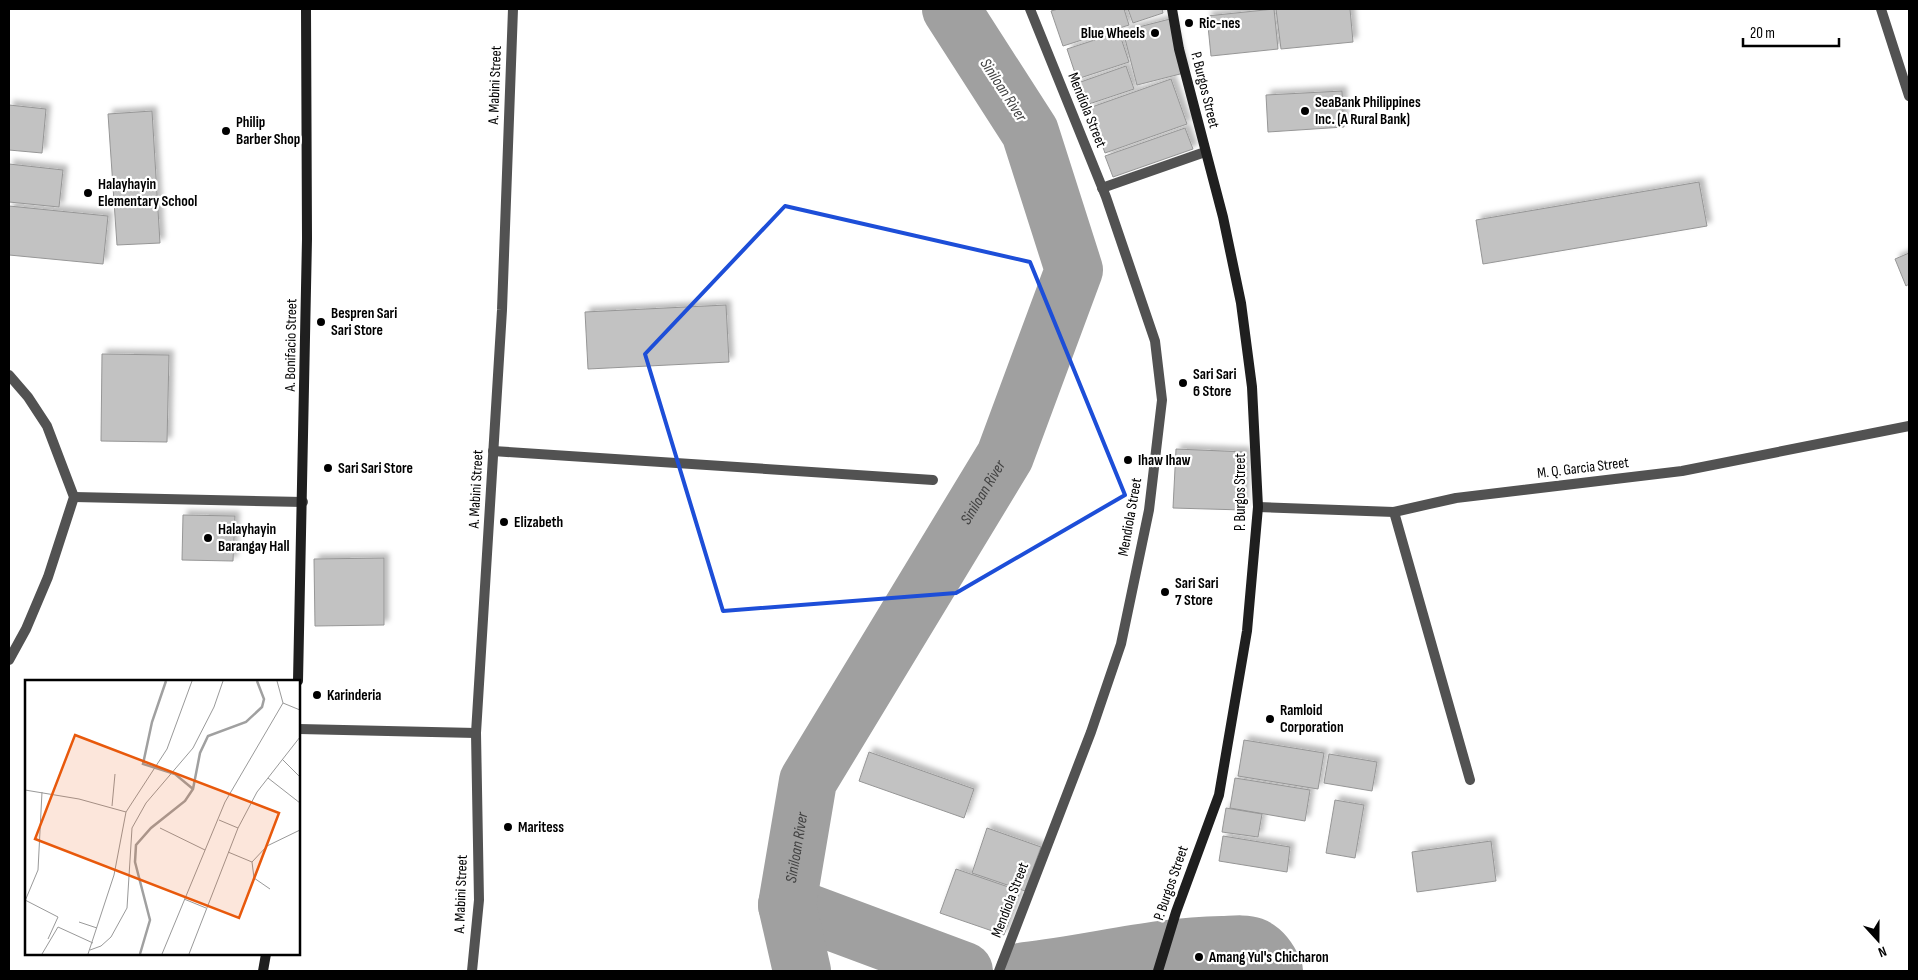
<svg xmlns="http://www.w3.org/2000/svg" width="1918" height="980" font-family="'Sofia Sans Condensed',sans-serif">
	<defs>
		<filter id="shadow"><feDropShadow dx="4.5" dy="-4.5" stdDeviation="2.5" flood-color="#0004"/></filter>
	</defs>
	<rect width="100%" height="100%" fill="#fff"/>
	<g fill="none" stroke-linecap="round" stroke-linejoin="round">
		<g stroke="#a0a0a0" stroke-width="58">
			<polyline points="787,905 964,971"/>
			<path id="s1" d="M802 971 787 905 808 781 1005 456 1074 270 1030 132 951 9"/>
			<path d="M1025 971C1091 964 1155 946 1222 945 1230 945 1244 943 1252 946 1263 950 1270 962 1274 971"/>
		</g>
	</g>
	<g fill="#c2c2c2" stroke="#969696" filter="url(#shadow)">
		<polygon points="1058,9 1124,9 1129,25 1063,46 1051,11"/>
		<polygon points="1128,9 1162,9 1163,13 1133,23"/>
		<polygon points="1274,9 1278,49 1211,56 1207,16"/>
		<polygon points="1276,9 1350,9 1353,42 1281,49"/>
		<polygon points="1170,19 1184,73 1137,85 1123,31"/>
		<polygon points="1119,32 1129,62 1077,79 1067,49"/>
		<polygon points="1126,66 1134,89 1083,106 1075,84"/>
		<polygon points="1171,79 1187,124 1105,153 1089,108"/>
		<polygon points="1342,91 1344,127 1268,132 1266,95"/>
		<polygon points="9,105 46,109 42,153 9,150"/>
		<polygon points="152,111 160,243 117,245 108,114"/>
		<polygon points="1185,128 1193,149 1113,177 1105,156"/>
		<polygon points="9,164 63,170 59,207 9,202"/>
		<polygon points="1699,182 1707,226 1483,264 1476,220"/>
		<polygon points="9,206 108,216 103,264 9,255"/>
		<polygon points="1909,253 1909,284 1906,286 1895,259"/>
		<polygon points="726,305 729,362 588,369 585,312"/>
		<polygon points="102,354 169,355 167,442 101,441"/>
		<polygon points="1176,449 1246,452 1243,510 1173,508"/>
		<polygon points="183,515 235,516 233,561 182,560"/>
		<polygon points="384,558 384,625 315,626 314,559"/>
		<polygon points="1244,740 1324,753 1318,789 1238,776"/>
		<polygon points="869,752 974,789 964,818 859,781"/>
		<polygon points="1329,754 1377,762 1372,791 1324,783"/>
		<polygon points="1235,778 1310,790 1305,821 1230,808"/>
		<polygon points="1335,800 1364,805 1355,858 1326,853"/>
		<polygon points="1226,808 1262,814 1258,837 1222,832"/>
		<polygon points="987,828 1041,847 1025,891 972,873"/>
		<polygon points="1223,836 1290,847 1287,872 1219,861"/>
		<polygon points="1491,841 1496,881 1417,892 1412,852"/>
		<polygon points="956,869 1020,891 1004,935 940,913"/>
	</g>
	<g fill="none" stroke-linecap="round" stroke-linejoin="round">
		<polyline stroke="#525252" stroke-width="10" points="1258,507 1394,512 1456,498 1682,471 1909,426"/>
		<g stroke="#525252" stroke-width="10">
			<polyline points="1881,9 1909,96"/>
			<polyline points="1102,188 1205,152"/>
			<polyline points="9,375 28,397 47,426 74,497 48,577 26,629 9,660"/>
			<polyline points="493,451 933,480"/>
			<polyline points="74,497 303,502"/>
			<polyline points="1394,512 1470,780"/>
			<polyline points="299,729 476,733"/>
			<polyline points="472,971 479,900 476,733 502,310 513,9"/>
			<polyline points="999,971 1091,732 1121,644 1149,510 1162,400 1155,341 1106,197 1030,9"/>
		</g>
		<g stroke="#1f1f1f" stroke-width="10">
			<polyline points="298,681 307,239 306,9"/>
			<polyline points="263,971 266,954"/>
			<polyline points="1158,971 1176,912 1219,795 1247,631 1258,507 1252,387 1241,303 1223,217 1179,49 1172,9"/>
		</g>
	</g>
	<path fill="none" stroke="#1d4ed8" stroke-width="4" stroke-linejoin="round" d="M785 206 1030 262 1125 495 956 593 723 611 645 354Z"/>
	<g fill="#000" stroke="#fff" stroke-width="2">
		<circle cx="1189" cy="23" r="5"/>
		<circle cx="1155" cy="33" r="5"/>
		<circle cx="1305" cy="111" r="5"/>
		<circle cx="226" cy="131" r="5"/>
		<circle cx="88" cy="193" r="5"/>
		<circle cx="321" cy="322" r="5"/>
		<circle cx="1183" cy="383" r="5"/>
		<circle cx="1128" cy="460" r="5"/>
		<circle cx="328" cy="468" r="5"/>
		<circle cx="504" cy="522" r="5"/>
		<circle cx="208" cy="538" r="5"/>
		<circle cx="1165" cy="592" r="5"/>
		<circle cx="317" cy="695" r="5"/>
		<circle cx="1270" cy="719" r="5"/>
		<circle cx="508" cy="827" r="5"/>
		<circle cx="1199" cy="957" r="5"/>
	</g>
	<g text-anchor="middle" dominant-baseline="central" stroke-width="4.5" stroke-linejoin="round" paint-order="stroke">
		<g font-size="15" font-weight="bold" fill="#000" stroke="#fff" text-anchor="start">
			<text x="1199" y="23">Ric-nes</text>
			<text x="1145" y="33" text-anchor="end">Blue Wheels</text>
			<text x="1315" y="102">SeaBank Philippines<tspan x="1315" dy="17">Inc. (A Rural Bank)</tspan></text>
			<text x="236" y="122">Philip<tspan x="236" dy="17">Barber Shop</tspan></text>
			<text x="98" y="184">Halayhayin<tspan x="98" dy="17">Elementary School</tspan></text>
			<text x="331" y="313">Bespren Sari<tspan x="331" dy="17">Sari Store</tspan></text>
			<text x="1193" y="374">Sari Sari<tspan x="1193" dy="17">6 Store</tspan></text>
			<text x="1138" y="460">Ihaw Ihaw</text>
			<text x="338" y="468">Sari Sari Store</text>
			<text x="514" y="522">Elizabeth</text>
			<text x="218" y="529">Halayhayin<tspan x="218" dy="17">Barangay Hall</tspan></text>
			<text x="1175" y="583">Sari Sari<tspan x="1175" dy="17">7 Store</tspan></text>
			<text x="327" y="695">Karinderia</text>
			<text x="1280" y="710">Ramloid<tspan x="1280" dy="17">Corporation</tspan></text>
			<text x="518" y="827">Maritess</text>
			<text x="1209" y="957">Amang Yul's Chicharon</text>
		</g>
		<g font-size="15" fill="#000" stroke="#fff">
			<text transform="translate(495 85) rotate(-88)">A. Mabini Street</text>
			<text transform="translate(1205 90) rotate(76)">P. Burgos Street</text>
			<text transform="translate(1087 110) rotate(68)">Mendiola Street</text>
			<text transform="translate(291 345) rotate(-89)">A. Bonifacio Street</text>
			<text transform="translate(1583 468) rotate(-7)">M. Q. Garcia Street</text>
			<text transform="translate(476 489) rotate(-87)">A. Mabini Street</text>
			<text transform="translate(1240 492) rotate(-90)">P. Burgos Street</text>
			<text transform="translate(1130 517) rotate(-80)">Mendiola Street</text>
			<text transform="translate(1171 883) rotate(-71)">P. Burgos Street</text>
			<text transform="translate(461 894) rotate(-88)">A. Mabini Street</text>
			<text transform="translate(1010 900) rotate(-69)">Mendiola Street</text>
		</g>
		<g font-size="16" font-style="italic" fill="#414141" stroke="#fff">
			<text transform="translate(1003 90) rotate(57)">Siniloan River</text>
			<text stroke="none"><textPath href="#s1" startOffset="531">Siniloan River</textPath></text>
			<text stroke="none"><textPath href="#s1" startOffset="126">Siniloan River</textPath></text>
		</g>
	</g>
	<g transform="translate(25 680)">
		<rect width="275" height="275" fill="#fff"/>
		<path fill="none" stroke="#a0a0a0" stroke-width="2.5" d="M141 1 127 42 118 84 150 94 168 109M115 274 125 240 110 182 111 165 126 148 160 121 168 109 175 73 183 56 221 42 237 27 239 19 232 1"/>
		<path fill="none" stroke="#999" stroke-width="1" d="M252 1 258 23M258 23 275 30M257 79 275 97M243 98 275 123M0 110 54 119 101 132M87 126 90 94M194 140 213 148M135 148 180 170M203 172 227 182M245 209 229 198 227 182 242 166 275 150M159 219 181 228M0 220 33 237 23 259M0 221 13 190 17 112M54 242 72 248M65 270 76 266 86 257 102 228 107 148 121 123 168 68 189 27 198 1M17 274 33 247 68 263M63 274 89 195 101 132 142 69 167 1M137 274 200 122 258 23M164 274 213 148 232 112 275 57"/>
		<path fill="#e8590c" fill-opacity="0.15" stroke="#e8590c" stroke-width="2.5" d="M50 55 254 133 214 238 10 159Z"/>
		<rect width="275" height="275" fill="none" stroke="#000" stroke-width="2.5"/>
	</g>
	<rect width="1918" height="980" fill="none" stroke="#000000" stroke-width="20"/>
	<g transform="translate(1878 940) rotate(159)" stroke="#ffffff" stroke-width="4" paint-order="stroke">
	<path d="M0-4L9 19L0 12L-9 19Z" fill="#000000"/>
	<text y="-8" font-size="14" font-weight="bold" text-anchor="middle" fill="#000000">N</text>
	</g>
	<path d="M1743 38v8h96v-8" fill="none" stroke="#000000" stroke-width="2.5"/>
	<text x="1750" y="38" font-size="15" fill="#000000" stroke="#ffffff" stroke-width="4" paint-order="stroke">20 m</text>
</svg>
